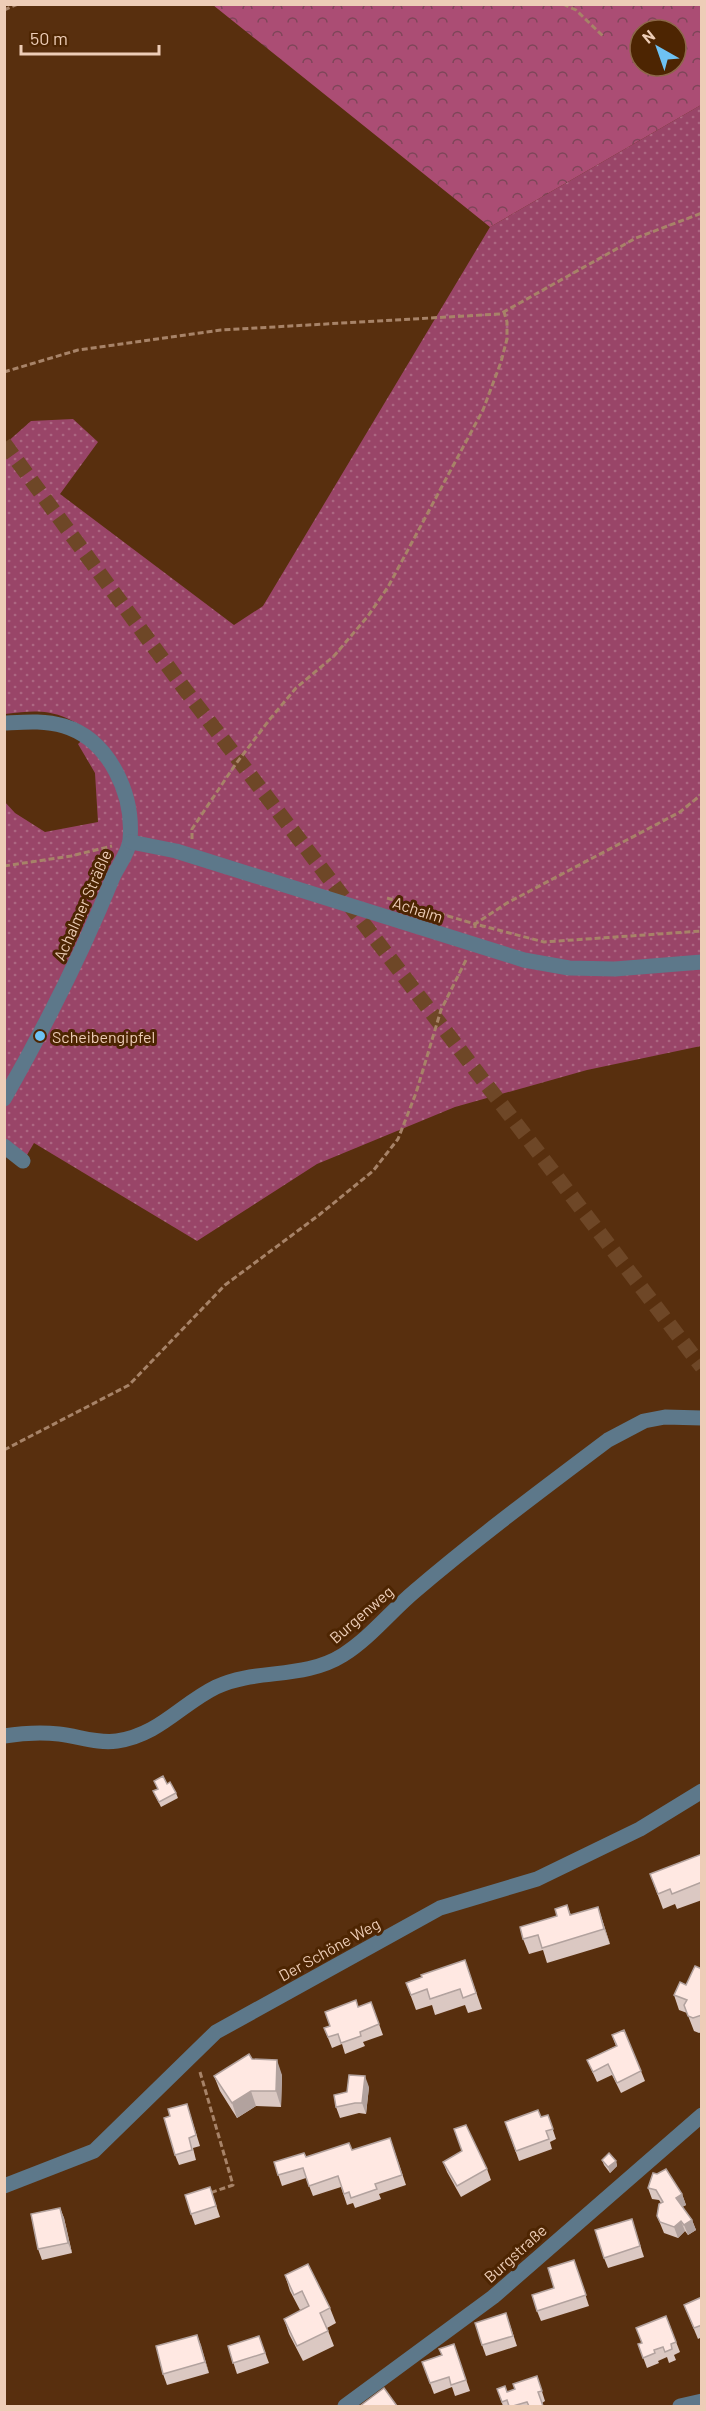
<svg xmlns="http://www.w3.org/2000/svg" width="706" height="2411" font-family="Barlow,sans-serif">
	<defs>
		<pattern id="grass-dots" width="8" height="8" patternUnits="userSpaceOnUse" patternTransform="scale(1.5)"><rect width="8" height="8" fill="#994568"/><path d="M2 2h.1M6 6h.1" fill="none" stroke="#ac6782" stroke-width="1.8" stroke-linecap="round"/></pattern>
		<pattern id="forest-crowns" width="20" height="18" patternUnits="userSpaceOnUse" patternTransform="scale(1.5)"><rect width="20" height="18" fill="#ab4d74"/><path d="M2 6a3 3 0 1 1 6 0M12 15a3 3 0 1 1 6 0" fill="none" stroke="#7e4659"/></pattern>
	</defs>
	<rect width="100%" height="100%" fill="#582f0e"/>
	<path fill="url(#grass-dots)" d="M701 105V1046L587 1070 455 1107 317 1164 197 1241 34 1143 21 1165 5 1148 4 801 15 813 45 832 98 822 95 773 78 744 91 732C58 710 43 709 5 714V444L31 421 73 419 98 442 60 494 234 625 263 606 490 227Z"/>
	<path fill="url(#forest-crowns)" fill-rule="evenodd" d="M213 5H701V105L490 227ZM640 30H676V66H640Z"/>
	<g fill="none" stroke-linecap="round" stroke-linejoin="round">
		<polyline stroke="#6e4727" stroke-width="15" stroke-dasharray="15 8" stroke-linecap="butt" points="4,443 186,691 702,1367"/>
		<g stroke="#a78368" stroke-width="3" stroke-dasharray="6 3" stroke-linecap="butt">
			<polyline points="563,4 576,10 604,37"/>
			<polyline points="4,10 18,4"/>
			<polyline points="4,372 78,350 221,330 500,314 636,238 702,213"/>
			<polyline points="192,839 192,829 235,765 270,719 296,688 334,656 368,616 388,587 483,410 501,362 507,339 507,322 504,312"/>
			<polyline points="4,866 71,856 112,846"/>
			<polyline points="387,898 475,924 507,903 680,812 702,794"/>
			<polyline points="475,928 475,924 544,942 702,931"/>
			<polyline points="4,1450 129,1385 225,1285 319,1215 373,1171 398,1139 416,1093 441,1010 466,960"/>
			<polyline points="200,2072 233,2185 210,2193"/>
		</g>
		<g stroke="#5d788a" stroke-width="15">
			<path d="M4 723C24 722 44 720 64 726 110 740 134 795 130 840 129 852 118 866 113 877 82 954 45 1027 4 1099"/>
			<polyline points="131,842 176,851 524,960 569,968 615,969 702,962"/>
			<polyline points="4,1146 23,1161"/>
			<path d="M4 1736C23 1733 40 1732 59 1734 78 1736 98 1744 117 1741 159 1735 181 1704 216 1687 256 1668 303 1680 343 1655 370 1638 390 1612 415 1591 477 1538 543 1489 608 1440L644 1421 665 1417 702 1418"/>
			<polyline points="4,2186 94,2151 216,2032 440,1908 537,1879 640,1829 702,1791"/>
			<polyline points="345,2406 493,2297 702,2115"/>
			<polyline points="680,2406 702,2401"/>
		</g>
	</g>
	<g fill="#dbc8c2">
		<polygon points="154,1781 167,1784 176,1793 178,1798 161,1807 153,1791 158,1789"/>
		<polygon points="702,1854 702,1900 677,1909 675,1904 663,1909 650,1874"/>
		<polygon points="567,1905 571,1915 598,1907 610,1944 547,1963 543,1950 529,1954 523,1939 557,1916"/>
		<polygon points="465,1960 482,2009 468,2013 465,2005 435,2015 432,2005 416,2010 406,1983"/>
		<polygon points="702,1969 702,2032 699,2033 694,2031 687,2013 679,2010 674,1995 686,1985"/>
		<polygon points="371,2002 383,2035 363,2042 365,2046 345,2054 342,2044 332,2048 324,2028 330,2026 358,2007"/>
		<polygon points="612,2035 641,2071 645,2081 621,2093 612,2075 597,2082 587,2060 616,2046"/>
		<polygon points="252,2059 282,2075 281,2107 256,2106 237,2118 220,2091 214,2076"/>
		<polygon points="369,2087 366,2114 359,2113 340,2118 336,2107"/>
		<polygon points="187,2104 200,2146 193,2148 196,2160 179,2165 175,2155"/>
		<polygon points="548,2115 556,2139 550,2142 552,2149 519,2161 505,2122 541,2117"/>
		<polygon points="390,2138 406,2185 379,2194 381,2199 355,2208 353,2203 347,2205 341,2187 313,2196 306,2178 282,2186 274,2162 352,2150"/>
		<polygon points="602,2160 616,2161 617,2166 610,2173 604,2165"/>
		<polygon points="443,2162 487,2169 491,2180 461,2197 447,2172"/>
		<polygon points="210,2187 220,2217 195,2225 191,2214"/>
		<polygon points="648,2188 682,2194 686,2205 682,2207 692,2220 696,2230 688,2235 685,2231 678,2238 664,2233 657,2216 661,2203 659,2200 652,2199"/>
		<polygon points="60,2208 64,2218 72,2253 42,2260 38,2249"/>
		<polygon points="635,2229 644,2257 608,2268 604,2258"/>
		<polygon points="574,2260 589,2306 541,2321 537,2311"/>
		<polygon points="285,2275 330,2308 336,2323 327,2328 334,2346 303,2361 289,2334 284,2319 308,2307 307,2307 300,2310 290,2291"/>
		<polygon points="702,2297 702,2337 698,2339 684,2305"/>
		<polygon points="506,2313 517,2346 486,2356 482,2345"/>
		<polygon points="666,2316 680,2352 674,2355 676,2360 669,2363 667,2357 658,2361 659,2363 647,2368 638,2344 642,2343"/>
		<polygon points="197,2335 209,2373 167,2385 163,2374"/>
		<polygon points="259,2336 269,2363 237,2374 228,2346"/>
		<polygon points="454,2344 470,2391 455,2396 452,2387 434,2394 422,2362 442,2355"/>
		<polygon points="537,2376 545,2401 542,2403 543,2406 503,2406 497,2389 507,2392 515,2389"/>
	</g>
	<g fill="#b2a29e">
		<polygon points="598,1907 603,1922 610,1944 604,1929"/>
		<polygon points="277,2060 282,2075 281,2107 276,2091"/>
		<polygon points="365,2076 369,2087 366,2114 362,2103"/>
		<polygon points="251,2091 256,2106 237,2118 232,2103"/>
		<polygon points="616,2161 617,2166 610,2173 608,2167"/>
		<polygon points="682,2194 686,2205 680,2208 676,2198"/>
		<polygon points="60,2208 64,2218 72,2253 68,2243"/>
		<polygon points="692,2220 696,2230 688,2235 684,2225"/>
		<polygon points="681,2221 685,2231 678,2238 674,2227"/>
		<polygon points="197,2335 201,2345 209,2373 205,2362"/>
	</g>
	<g fill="#ffe8e2" stroke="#b2a29e" stroke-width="1.5">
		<polygon points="163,1776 167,1784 170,1782 176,1793 159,1802 153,1791 158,1789 154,1781"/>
		<polygon points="702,1854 702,1882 672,1894 670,1889 658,1894 650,1874"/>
		<polygon points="567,1905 570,1915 598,1907 604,1929 542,1948 538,1935 523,1939 520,1927 557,1916 555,1909"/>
		<polygon points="465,1960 476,1993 463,1998 460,1989 430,1999 427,1989 411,1995 406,1983 422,1977 421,1975"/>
		<polygon points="695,1966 702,1969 702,2015 693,2018 688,2016 684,2005 687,2000 674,1995 680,1982 686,1985"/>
		<polygon points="356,2000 358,2007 371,2002 379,2024 360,2032 361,2036 341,2043 338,2034 328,2037 324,2028 330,2026 325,2012"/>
		<polygon points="624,2030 641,2071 617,2083 608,2064 593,2072 587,2060 617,2046 612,2035"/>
		<polygon points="249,2054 252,2059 277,2060 276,2091 251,2091 232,2103 214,2076"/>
		<polygon points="349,2075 365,2076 362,2103 355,2103 336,2107 334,2095 347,2092"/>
		<polygon points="187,2104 196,2135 189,2138 192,2150 175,2155 164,2118 170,2116 168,2109"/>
		<polygon points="538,2110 541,2117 548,2115 553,2129 546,2131 549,2139 516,2151 505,2122"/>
		<polygon points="466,2125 487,2169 457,2186 443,2162 462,2151 454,2129"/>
		<polygon points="390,2138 402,2175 375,2184 377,2189 351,2198 349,2192 344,2194 338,2176 309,2186 303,2168 278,2175 274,2162 304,2153 306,2157 349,2143 352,2150"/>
		<polygon points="609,2153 616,2161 608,2167 602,2160"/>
		<polygon points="666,2169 682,2194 676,2198 692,2220 684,2225 681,2221 674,2227 660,2222 657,2216 659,2204 663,2202 656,2190 648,2188 653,2173 657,2174"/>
		<polygon points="210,2187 216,2206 191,2214 185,2195"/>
		<polygon points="60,2208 68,2243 38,2249 31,2214"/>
		<polygon points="632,2219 640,2246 604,2258 595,2230"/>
		<polygon points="574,2260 586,2295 537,2311 532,2295 554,2288 548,2268"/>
		<polygon points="308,2264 330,2308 320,2313 328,2331 297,2346 284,2319 309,2306 302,2291 294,2295 285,2275"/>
		<polygon points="702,2297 702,2325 694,2328 684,2305"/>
		<polygon points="506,2313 513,2336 482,2345 475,2323"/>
		<polygon points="666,2316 676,2342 671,2344 672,2349 665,2352 663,2347 654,2350 655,2353 643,2358 638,2344 642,2343 636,2328"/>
		<polygon points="197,2335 205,2362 163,2374 156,2346"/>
		<polygon points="259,2336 265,2353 233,2363 228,2346"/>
		<polygon points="454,2344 466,2380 451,2385 449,2377 430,2383 422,2362 442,2355 439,2349"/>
		<polygon points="537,2376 542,2391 538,2392 543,2406 529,2406 527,2402 513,2406 509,2406 507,2400 502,2402 497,2389 505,2386 507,2392 515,2389 513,2384"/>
		<polygon points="384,2388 397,2406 360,2406"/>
	</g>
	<circle fill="#6ec2f3" stroke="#4d2502" stroke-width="2" cx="40" cy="1036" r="6"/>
	<g text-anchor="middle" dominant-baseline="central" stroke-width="6" stroke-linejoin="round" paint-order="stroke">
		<g font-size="16" fill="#edcdb7" stroke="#4d2502">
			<text transform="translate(82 905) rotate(-66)">Achalmer Sträßle</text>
			<text transform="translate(418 909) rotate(18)">Achalm</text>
			<text transform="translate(361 1614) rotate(-41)">Burgenweg</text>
			<text transform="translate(329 1949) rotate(-29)">Der Schöne Weg</text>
			<text transform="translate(515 2253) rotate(-42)">Burgstraße</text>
		</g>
		<g font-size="16" fill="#edcdb7" stroke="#4d2502" text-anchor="start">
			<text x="52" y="1036">Scheibengipfel</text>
		</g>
	</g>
	<rect width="706" height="2411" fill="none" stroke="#edcdb7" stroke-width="12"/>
	<g transform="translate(658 48) rotate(320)"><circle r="28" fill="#4d2502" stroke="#8d684a" stroke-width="1.5"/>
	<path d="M0-4.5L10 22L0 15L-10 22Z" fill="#6ec2f3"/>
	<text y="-9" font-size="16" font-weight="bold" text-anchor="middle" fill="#edcdb7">N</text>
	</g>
	<path d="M21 45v9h138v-9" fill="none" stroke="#edcdb7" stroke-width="3"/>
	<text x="30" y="45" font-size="18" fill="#edcdb7" stroke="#4d2502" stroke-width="4.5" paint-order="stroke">50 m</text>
</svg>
